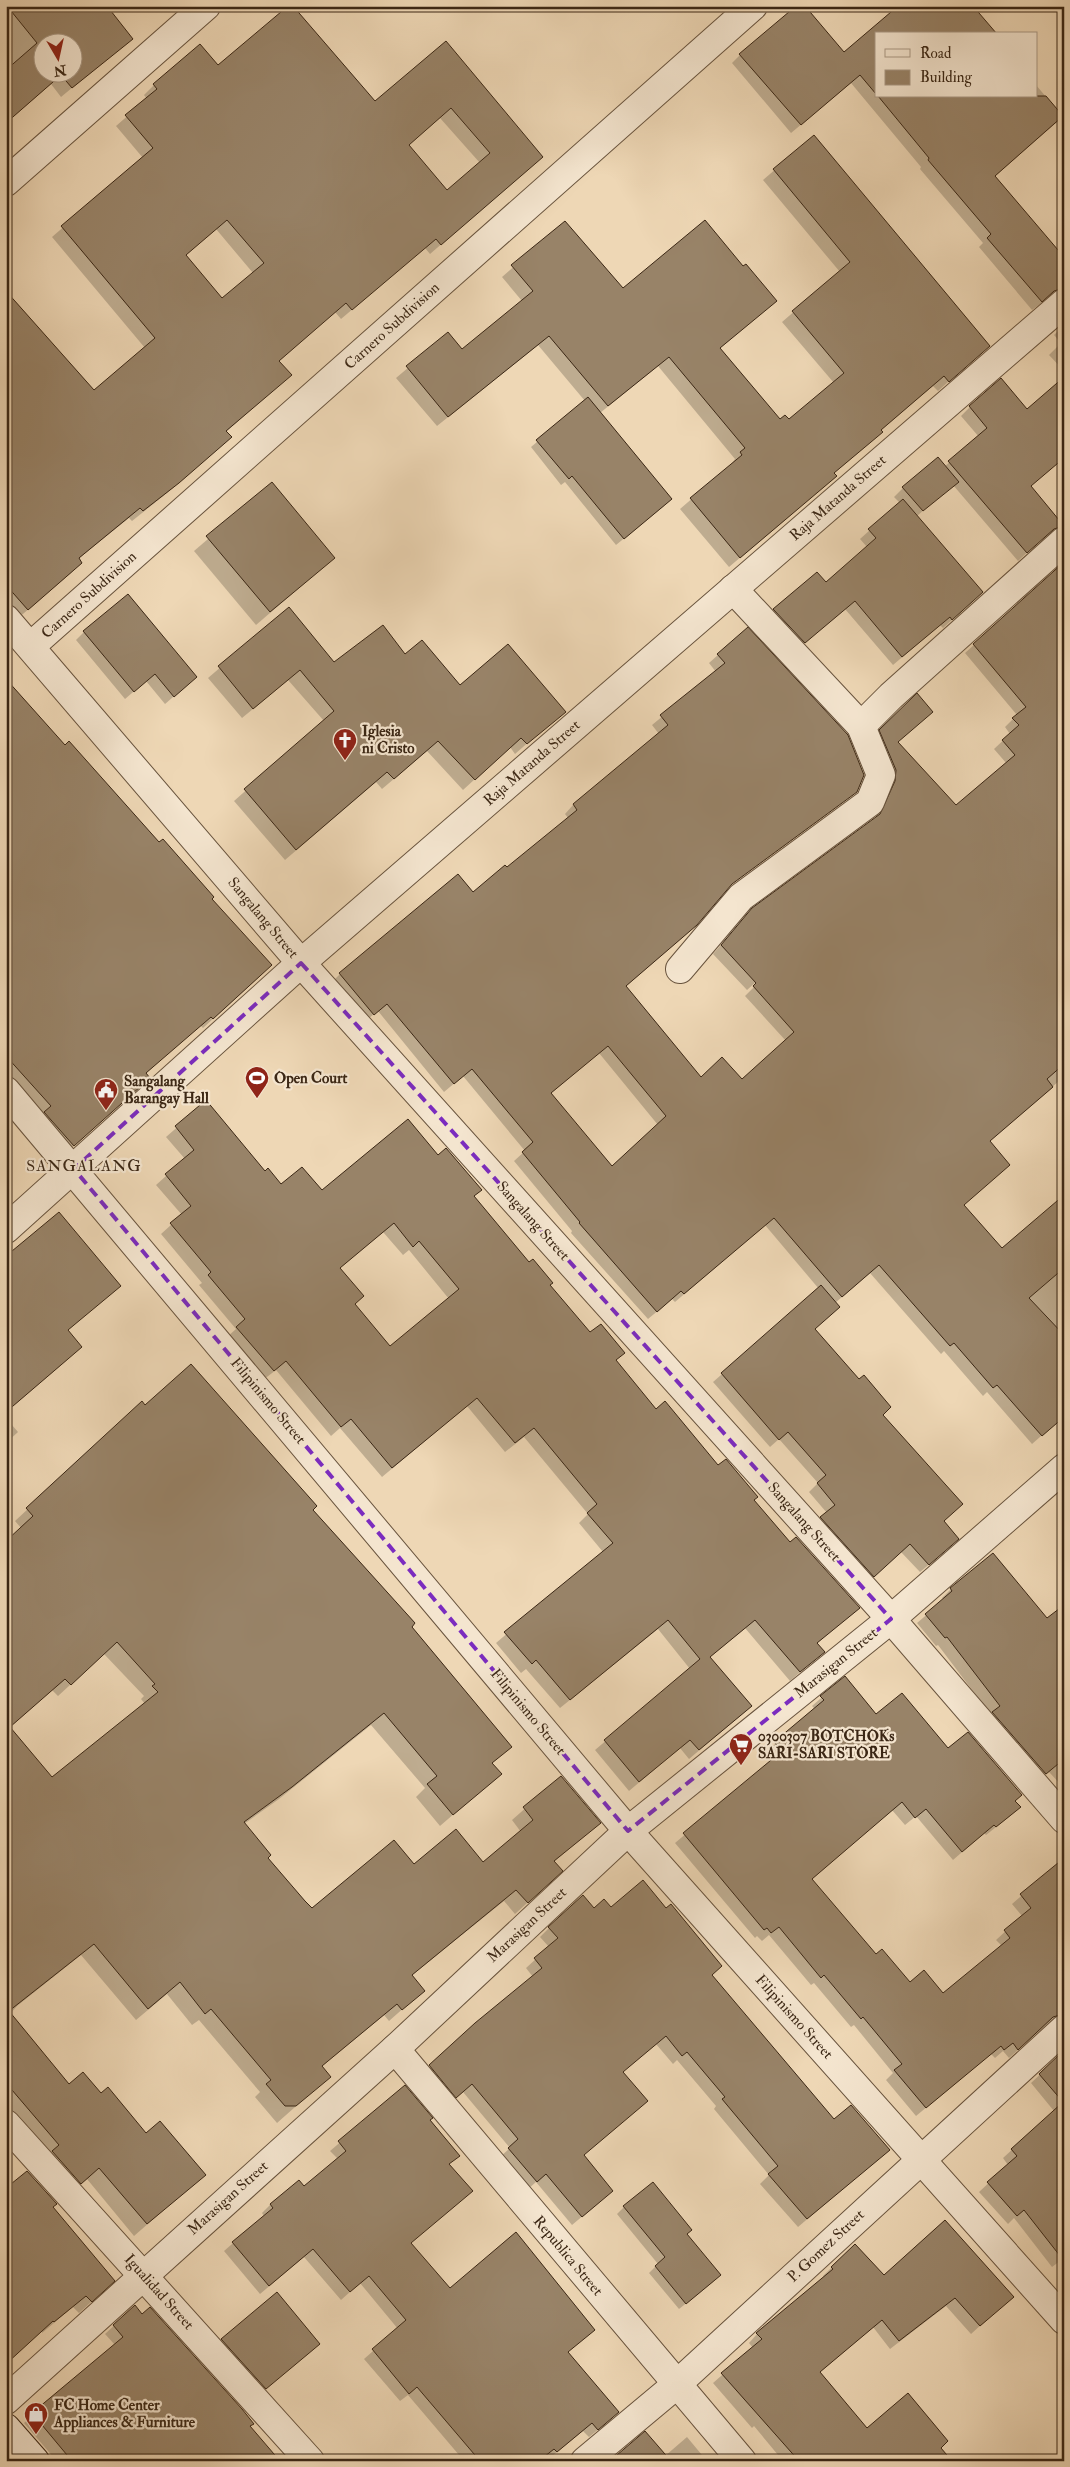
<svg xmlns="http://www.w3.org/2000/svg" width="1070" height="2467" font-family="'IM FELL Double Pica',serif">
	<rect width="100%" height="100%" fill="#eed7b5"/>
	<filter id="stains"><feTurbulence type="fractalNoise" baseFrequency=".004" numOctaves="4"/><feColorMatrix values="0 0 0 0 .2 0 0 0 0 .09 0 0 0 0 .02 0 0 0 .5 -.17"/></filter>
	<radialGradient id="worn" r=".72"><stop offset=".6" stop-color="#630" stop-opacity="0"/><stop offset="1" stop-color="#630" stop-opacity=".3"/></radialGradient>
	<g fill="#0003" fill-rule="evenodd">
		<path d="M6 6H105L131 39 61 97 51 84 6 123ZM42 42H72V72H42Z"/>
		<polygon points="895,6 971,6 876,34 876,96 1036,96 1036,85 1063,117 994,177 1064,259 1064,299 1060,296 1051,296 1032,310 979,247 983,243 920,169 921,167 851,83 791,133 732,63 740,55 844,54 897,8"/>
		<path d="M446 43 531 167 430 254 425 248 341 319 335 312 278 362 290 375 226 432 220 447 167 493 132 521 129 518 78 559 71 573 17 619 6 607V291L94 392 145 348 52 237 143 158 116 126 147 99 144 95 154 85 218 67 374 103ZM440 118 480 163 447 191 408 146ZM216 229 253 273 221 300 185 256Z"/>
		<polygon points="813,137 988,346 938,391 933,386 880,431 871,442 833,474 825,486 729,567 680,509 731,465 735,459 658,366 600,413 664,506 616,545 565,482 561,485 531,447 585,401 538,345 437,426 396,378 448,334 462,351 522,301 502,277 565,222 622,290 743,268 776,301 719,349 780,421 789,421 834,383 782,322 840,272 763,180"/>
		<polygon points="1064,325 1064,371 1049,355 1061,343 1054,335"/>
		<polygon points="970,407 1027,411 1030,487 1062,526 1054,534 1043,538 1018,561 953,485 917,516 973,601 943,628 940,625 893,665 845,609 795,651 765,619 774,610 825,583 867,547 860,539 900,503 894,497 903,488 944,467 979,437 961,416"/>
		<polygon points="272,484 334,558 256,625 194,551"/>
		<path d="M1064 564V1087L1059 1081 989 1142 963 1205 1002 1250 1064 1221V1416L1032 1444 987 1392 983 1396 944 1351 941 1354 870 1273 835 1303 813 1329 882 1415 943 1522 950 1547 920 1572 901 1552 865 1584 813 1526 827 1513 809 1492 818 1483 779 1439 770 1447 713 1382 819 1289 765 1225 675 1302 672 1299 648 1319 571 1233 572 1231 514 1161 525 1151 463 1076 444 1092 378 1011 364 1022 331 983 340 974 473 894 507 869 568 818 565 814 573 805 659 734 652 725 716 672 709 663 747 629 856 791 726 887 686 934 625 987 701 1078 742 1080 786 1041 745 996 758 983 757 981 747 990 713 954 743 919 875 819 887 791 871 740 917 695 897 743 956 807 1007 764 994 749 1010 734 1005 727 1017 715 965 653ZM599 1053 658 1125 612 1168 550 1094Z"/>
		<polygon points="289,609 334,664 404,656 460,687 564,711 515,754 510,747 463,790 427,751 382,789 376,782 285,860 234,801 324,721 288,680 242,718 208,678"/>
		<polygon points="84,632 187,685 165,704 146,681 125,699 76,640"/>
		<polygon points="65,747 210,899 261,975 203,1028 200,1025 145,1074 139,1087 64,1155 42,1116 6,1076 6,1058 10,1055"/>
		<path d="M206 1102 264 1172 281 1186 322 1192 438 1156 480 1190 473 1197 656 1410 753 1500 790 1544 858 1608 816 1644 823 1652 790 1681 745 1628 709 1658 740 1716 689 1759 680 1748 629 1791 595 1750 690 1669 658 1629 560 1708 526 1669 521 1673 496 1643 603 1552 579 1523 588 1514 524 1437 505 1452 467 1406 382 1477 340 1428 331 1436 276 1370 263 1380 227 1337 236 1329 199 1285 202 1283 161 1234 182 1215 156 1185 185 1159 166 1137ZM383 1232 403 1255 409 1250 449 1299 390 1348 354 1305 340 1268Z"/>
		<polygon points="6,1258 119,1286 67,1331 68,1359 6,1412"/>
		<path d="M142 1403 312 1510 510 1747 491 1764 500 1774 440 1826 416 1797 425 1788 371 1725 279 1799 244 1824 267 1858 312 1910 414 1866 483 1864 521 1832 512 1820 561 1777 599 1823 554 1862 549 1883 515 1914 504 1901 411 1976 423 1991 389 2021 384 2015 321 2067 329 2077 277 2123 255 2097 260 2092 199 2020 192 2025 167 1994 136 2020 81 1955 17 2006 10 2014 69 2085 101 2095 145 2135 204 2175 134 2236 87 2179 68 2195 47 2157 6 2109V1543L22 1529 15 1521ZM104 1654 144 1696 141 1699 145 1704 52 1778 9 1728 52 1690 58 1696Z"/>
		<polygon points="6,1418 18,1432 6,1443"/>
		<polygon points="992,1555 1047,1620 1064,1609 1064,1788 1049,1772 1037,1782 991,1715 938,1645 936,1646 917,1623 944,1600 942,1598 951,1589"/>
		<polygon points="844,1678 876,1716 948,1750 1014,1801 1010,1816 986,1835 984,1833 953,1860 916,1816 905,1825 892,1810 811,1880 875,1956 909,1983 943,1995 1002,1946 996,1940 1022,1916 1012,1904 1061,1862 1064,1865 1064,2025 1060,2023 1050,2022 1009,2058 1003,2051 995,2058 991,2054 916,2116 886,2080 893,2073 854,2025 851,2027 814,1983 811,1985 769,1935 762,1941 757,1936 755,1938 675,1843 773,1760 766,1752 815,1709 812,1706"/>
		<polygon points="594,1909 611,1909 711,1975 834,2121 879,2158 798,2227 760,2184 769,2175 714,2109 716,2106 677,2060 673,2064 656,2044 622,2072 582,2156 603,2199 572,2225 536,2182 527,2190 500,2157 510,2148 463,2092 447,2106 421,2075 533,1977 526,1968 549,1947 540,1937 549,1928"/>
		<polygon points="1064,2052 1064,2258 1052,2267 1014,2218 1008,2224 979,2192 1008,2165 1003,2158 1054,2111 1031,2083"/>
		<polygon points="405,2087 458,2156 448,2165 471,2191 410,2243 449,2290 567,2353 609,2421 589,2437 583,2431 546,2461 452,2461 459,2455 408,2395 400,2401 364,2359 398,2329 360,2283 341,2300 304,2257 260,2294 224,2251 264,2216 262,2213 270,2205 299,2181 304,2187 338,2159 330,2151"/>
		<polygon points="51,2207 101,2293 79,2313 73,2307 42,2333"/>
		<polygon points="624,2207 686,2235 713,2282 679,2309 649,2273 658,2264 617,2214"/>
		<polygon points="832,2267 884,2276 1003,2305 971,2334 946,2306 890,2349 873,2327 819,2373 867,2430 940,2448 951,2461 783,2461 754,2426 752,2428 713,2383 753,2348 749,2343 757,2334 825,2278 823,2276"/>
		<polygon points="276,2294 319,2344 256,2397 212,2348"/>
		<polygon points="134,2307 249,2427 278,2461 51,2461 54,2458 24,2423 115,2345 105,2334"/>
		<polygon points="687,2437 707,2461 613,2461 665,2456"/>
	</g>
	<g fill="#988368" stroke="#3b2715" fill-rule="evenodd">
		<path d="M7 6H107L133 39 72 88 61 75 6 123V70L37 43ZM42 42H72V72H42Z"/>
		<path d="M288 6H293L375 101 446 41 543 157 441 245 436 239 352 310 346 303 279 361 292 375 226 431 232 437 179 483 143 511 140 508 79 558 82 563 28 610 6 585V291L94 390 155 338 61 226 153 148 125 115 157 89 153 84 200 44 218 65ZM451 108 490 153 447 190 409 145ZM227 220 264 263 222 298 186 255Z"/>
		<polygon points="796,6 805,6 844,52 898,6 973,6 997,34 876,34 876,94 860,75 801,125 739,54"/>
		<polygon points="878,96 1046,96 1063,116 995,176 1064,257 1064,288 1054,291 1042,302 987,238 991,234 928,160 929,158"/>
		<polygon points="814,135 990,346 949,382 944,376 881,430 883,432 834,473 837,476 740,558 690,498 742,455 740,452 745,448 669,357 608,406 549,336 448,417 406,366 448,332 462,349 533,291 511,265 565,221 623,288 705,220 743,266 746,264 777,301 720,348 780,419 785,415 789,419 844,373 792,311 850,262 773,169"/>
		<polygon points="1064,377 1064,458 1031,486 1064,526 1054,529 1027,553 948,461 987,428 969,406 1001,378 1027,409"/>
		<polygon points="588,397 672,499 624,539 572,476 569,479 536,440"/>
		<polygon points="938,457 959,482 923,511 902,487"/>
		<polygon points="272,482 335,558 270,612 206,536"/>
		<polygon points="903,499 983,592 952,620 950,617 902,657 855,601 805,643 773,609 817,572 826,582 876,538 868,529"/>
		<path d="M1064 562V1064L1047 1079 1053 1087 990 1141 1010 1165 964 1205 1002 1248 1064 1195V1268L1029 1298 1064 1335V1417L1042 1436 997 1385 993 1388 954 1343 950 1346 879 1265 842 1297 774 1218 684 1294 681 1291 657 1312 579 1223 580 1222 522 1152 533 1142 472 1069 454 1084 387 1004 374 1015 339 973 458 874 473 892 505 865 507 867 577 810 573 804 668 725 660 715 725 663 717 654 748 627 848 735 864 775 857 792 732 884 697 925 626 986 701 1077 722 1057 742 1079 794 1032 753 986 756 983 721 945 752 908 880 814 895 781 896 770 879 730 917 693 933 712 898 742 956 805 1015 755 1002 740 1019 725 1012 718 1026 707 973 644ZM608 1046 666 1116 612 1166 551 1093Z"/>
		<polygon points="128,594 197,677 174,697 155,674 134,692 83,631"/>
		<polygon points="289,607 334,662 383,625 405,654 422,640 460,685 508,644 566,712 527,744 521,738 475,780 438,741 394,779 387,772 296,850 244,789 334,711 300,670 253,709 218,666"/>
		<polygon points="6,679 65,745 69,741 159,842 163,839 214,897 212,899 272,965 213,1019 211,1017 146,1073 150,1078 74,1146 44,1112 51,1106 6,1056"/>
		<path d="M206 1100 265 1171 268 1168 281 1184 302 1167 322 1190 408 1119 438 1155 446 1148 482 1190 474 1196 529 1262 533 1259 553 1283 550 1285 590 1332 601 1324 625 1353 616 1360 656 1409 665 1401 718 1465 726 1459 758 1497 754 1500 790 1542 796 1537 860 1608 817 1643 825 1652 800 1672 755 1620 710 1657 752 1706 699 1750 690 1740 639 1782 604 1740 700 1659 668 1620 570 1700 536 1660 532 1664 504 1632 613 1543 587 1513 597 1504 534 1428 515 1443 477 1398 392 1468 351 1419 341 1427 286 1361 274 1371 236 1327 245 1319 208 1275 211 1272 170 1223 191 1206 165 1174 194 1150 175 1126ZM394 1223 413 1247 419 1241 459 1289 390 1346 355 1304 364 1296 340 1268Z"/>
		<polygon points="59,1212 121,1286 68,1330 82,1347 6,1412 6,1256"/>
		<polygon points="821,1285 840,1307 815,1329 859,1379 864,1375 891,1407 883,1415 963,1504 944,1521 959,1539 929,1565 910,1544 874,1577 820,1517 835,1505 817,1483 826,1475 788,1432 779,1440 721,1373"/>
		<path d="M191 1364 317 1506 313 1510 415 1623 412 1627 512 1747 492 1763 502 1774 453 1815 427 1784 437 1776 384 1713 292 1787 244 1822 271 1855 268 1858 305 1901 312 1908 394 1840 414 1864 456 1829 483 1862 533 1820 523 1807 561 1776 601 1823 554 1861 563 1871 528 1903 516 1890 412 1975 425 1991 402 2010 397 2004 322 2066 331 2077 296 2106H285L266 2084 271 2080 211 2009 205 2014 180 1982 148 2009 94 1944 9 2011 69 2084 83 2072 101 2093 108 2087 146 2133 160 2121 206 2175 147 2224 99 2168 81 2184 52 2151 59 2145 6 2083V1541L33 1516 26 1508 142 1401 145 1405ZM117 1642 155 1684 152 1686 158 1692 52 1777 10 1727 65 1679 71 1685Z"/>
		<polygon points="993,1553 1047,1618 1064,1605 1064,1759 1046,1774 992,1712 1000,1706 947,1637 945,1638 925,1614 952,1591 950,1588"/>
		<polygon points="845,1676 876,1714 902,1693 948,1748 968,1732 1022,1795 1015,1801 1021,1807 996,1827 994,1825 962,1852 926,1809 915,1818 902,1802 812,1879 876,1954 882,1949 910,1982 924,1970 943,1993 1010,1938 1004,1930 1031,1908 1020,1894 1064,1858 1064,2014 1053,2017 1018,2050 1013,2043 1004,2050 1001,2046 926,2108 894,2070 902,2064 863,2017 861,2019 824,1975 821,1978 779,1927 771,1933 767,1928 764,1930 683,1833 782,1751 774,1742 824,1700 820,1696"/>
		<polygon points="643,1880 666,1908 671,1904 722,1966 712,1975 834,2119 851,2105 890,2150 807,2219 768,2174 778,2166 722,2099 725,2097 687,2052 682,2056 666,2036 623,2072 648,2101 584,2155 613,2191 582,2217 546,2174 537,2182 508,2148 518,2139 472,2084 456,2098 429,2065 475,2023 542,1968 534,1958 558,1938 548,1927 583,1895 594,1908 604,1899 611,1907"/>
		<polygon points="1064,2050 1064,2261 1024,2210 1017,2216 987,2182 1017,2156 1011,2149 1063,2102 1039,2074"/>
		<polygon points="405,2085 433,2118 430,2120 460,2156 449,2164 473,2191 411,2243 450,2288 516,2232 595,2330 568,2352 619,2412 598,2430 592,2423 557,2452 554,2449 539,2461 480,2461 417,2387 409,2394 372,2349 406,2320 369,2276 350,2292 313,2249 269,2286 232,2242 273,2208 270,2204 299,2180 304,2186 346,2151 338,2141"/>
		<polygon points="27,2171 57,2204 53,2207 115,2281 92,2302 86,2296 54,2322 53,2321 6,2364 6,2188"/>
		<polygon points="653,2182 692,2230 687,2234 721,2275 686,2304 655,2266 665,2257 623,2206"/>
		<polygon points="945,2220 1014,2297 980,2326 955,2298 899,2341 882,2320 820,2372 867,2428 908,2393 948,2441 941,2448 952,2461 799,2461 721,2373 762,2339 756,2333 833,2269 831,2267 855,2244 884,2275"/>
		<polygon points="277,2292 320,2344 266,2389 221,2339"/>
		<polygon points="135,2305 142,2314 150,2307 242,2409 254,2424 250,2426 280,2461 72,2461 32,2413 123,2337 113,2325"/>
		<polygon points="645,2431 671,2461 610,2461"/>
	</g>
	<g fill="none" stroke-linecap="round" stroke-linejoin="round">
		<g stroke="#68533d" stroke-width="30">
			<g id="minor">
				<polyline points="6,182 206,6"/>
				<polyline points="31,646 753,6"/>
				<polyline points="861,726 891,696 1064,541"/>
				<polyline points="301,963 1064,303"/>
				<polyline points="680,969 741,897 870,802 881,775 861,726 733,589"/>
				<polyline points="6,1091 628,1831 1064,2320"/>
				<polyline points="395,2049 742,2461"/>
				<polyline points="6,2124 310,2461"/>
				<polyline points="6,2400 395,2049 628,1831 891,1619 1064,1468"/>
				<polyline points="585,2461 676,2385 1064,2029"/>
			</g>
		</g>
		<g stroke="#68533d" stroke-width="30">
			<g id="tertiary">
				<polyline points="6,619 301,963 891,1619 1064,1819"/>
				<polyline points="6,1229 301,963"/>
			</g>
		</g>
		<g stroke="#3b2715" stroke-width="30">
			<polyline id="secondary" points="6,2428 35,2461"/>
		</g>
		<use href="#minor" stroke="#f4e5cf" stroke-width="28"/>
		<use href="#tertiary" stroke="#f4e5cf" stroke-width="28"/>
		<use href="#secondary" stroke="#f4e5cf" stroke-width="28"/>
	</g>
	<path fill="none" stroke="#7b2cbf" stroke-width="4" stroke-dasharray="10 6" stroke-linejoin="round" d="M301 963 891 1619 628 1831 74 1169Z"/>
	<defs>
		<g id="church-pin" transform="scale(1.25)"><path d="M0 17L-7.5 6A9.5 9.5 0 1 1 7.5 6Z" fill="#8f2418" stroke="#f4e5cf"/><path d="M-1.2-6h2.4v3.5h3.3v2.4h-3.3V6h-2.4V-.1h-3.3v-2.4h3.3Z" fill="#fff"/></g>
		<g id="stadium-pin" transform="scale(1.25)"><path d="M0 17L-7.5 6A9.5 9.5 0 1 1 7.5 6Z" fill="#8f2418" stroke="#f4e5cf"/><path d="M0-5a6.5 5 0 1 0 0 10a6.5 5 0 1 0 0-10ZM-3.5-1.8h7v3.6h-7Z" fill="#fff"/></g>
		<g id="civic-pin" transform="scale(1.25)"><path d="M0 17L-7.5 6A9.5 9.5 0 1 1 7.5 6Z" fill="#8f2418" stroke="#f4e5cf"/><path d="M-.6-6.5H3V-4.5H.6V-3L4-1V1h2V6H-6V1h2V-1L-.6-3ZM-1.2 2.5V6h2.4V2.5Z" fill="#fff"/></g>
		<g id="supermarket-pin" transform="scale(1.25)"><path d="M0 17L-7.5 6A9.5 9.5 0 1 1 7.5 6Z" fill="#8f2418" stroke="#f4e5cf"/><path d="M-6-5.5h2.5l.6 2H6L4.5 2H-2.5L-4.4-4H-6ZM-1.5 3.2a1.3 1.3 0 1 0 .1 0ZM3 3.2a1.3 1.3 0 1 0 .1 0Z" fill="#fff"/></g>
		<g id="shop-pin" transform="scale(1.25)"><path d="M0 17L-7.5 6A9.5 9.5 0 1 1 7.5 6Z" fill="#8f2418" stroke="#f4e5cf"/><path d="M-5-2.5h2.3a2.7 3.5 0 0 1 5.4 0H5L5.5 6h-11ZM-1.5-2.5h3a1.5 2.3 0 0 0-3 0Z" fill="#fff"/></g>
	</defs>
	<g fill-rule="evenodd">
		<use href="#church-pin" x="345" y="740"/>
		<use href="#stadium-pin" x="257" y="1078"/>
		<use href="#civic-pin" x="106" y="1090"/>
		<use href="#supermarket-pin" x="741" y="1745"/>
		<use href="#shop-pin" x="36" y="2414"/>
	</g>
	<g text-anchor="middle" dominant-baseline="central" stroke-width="4.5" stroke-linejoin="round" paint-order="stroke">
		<g font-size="15" fill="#3b2715" stroke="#f4e5cf">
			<text transform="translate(392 326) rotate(-42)">Carnero Subdivision</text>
			<text transform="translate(838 498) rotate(-41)">Raja Matanda Street</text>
			<text transform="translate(89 595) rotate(-42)">Carnero Subdivision</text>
			<text transform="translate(532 763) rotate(-41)">Raja Matanda Street</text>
			<text transform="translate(263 918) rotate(50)">Sangalang Street</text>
			<text transform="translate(533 1221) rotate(48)">Sangalang Street</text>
			<text transform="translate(268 1401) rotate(50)">Filipinismo Street</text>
			<text transform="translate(804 1522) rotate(48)">Sangalang Street</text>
			<text transform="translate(836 1663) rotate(-39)">Marasigan Street</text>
			<text transform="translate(528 1712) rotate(50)">Filipinismo Street</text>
			<text transform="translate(527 1925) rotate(-43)">Marasigan Street</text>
			<text transform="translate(794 2017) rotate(48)">Filipinismo Street</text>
			<text transform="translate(228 2198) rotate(-42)">Marasigan Street</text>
			<text transform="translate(826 2246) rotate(-43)">P. Gomez Street</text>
			<text transform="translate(568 2256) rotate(50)">Republica Street</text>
			<text transform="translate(159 2292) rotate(48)">Igualidad Street</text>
		</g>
		<g font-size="15" font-weight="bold" fill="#3b2715" stroke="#f4e5cf" text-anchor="start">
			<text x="362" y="731">Iglesia<tspan x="362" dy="17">ni Cristo</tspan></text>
			<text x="274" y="1078">Open Court</text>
			<text x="124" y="1081">Sangalang<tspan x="124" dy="17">Barangay Hall</tspan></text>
			<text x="758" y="1736">0300307 BOTCHOKs<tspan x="758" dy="17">SARI-SARI STORE</tspan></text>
			<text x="54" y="2405">FC Home Center<tspan x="54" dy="17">Appliances &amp; Furniture</tspan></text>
		</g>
		<g font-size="16" letter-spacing="1" fill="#3b2715" stroke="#f4e5cf">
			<text x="84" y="1166">SANGALANG</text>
		</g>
	</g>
	<rect width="1070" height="2467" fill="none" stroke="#eed7b5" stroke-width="25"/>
	<rect x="8" y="8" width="1055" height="2452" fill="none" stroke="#3b2715" stroke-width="2.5"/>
	<rect x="12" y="12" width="1045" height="2442" fill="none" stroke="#3b2715"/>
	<rect x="875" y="32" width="162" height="65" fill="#f4e5cf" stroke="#aa9985"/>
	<rect x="885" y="49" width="25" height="8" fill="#f4e5cf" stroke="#aa9985"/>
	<text x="920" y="58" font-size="15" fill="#3b2715">Road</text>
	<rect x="885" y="70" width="25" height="15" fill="#988368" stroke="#aa9985"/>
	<text x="920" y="82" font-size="15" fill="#3b2715">Building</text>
	<g transform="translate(58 58) rotate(171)"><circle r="24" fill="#f4e5cf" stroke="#aa9985"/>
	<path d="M0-4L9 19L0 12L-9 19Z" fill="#8f2418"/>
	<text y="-8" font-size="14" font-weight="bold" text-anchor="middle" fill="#3b2715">N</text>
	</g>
	<rect width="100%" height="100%" filter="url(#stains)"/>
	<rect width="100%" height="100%" fill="url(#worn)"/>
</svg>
